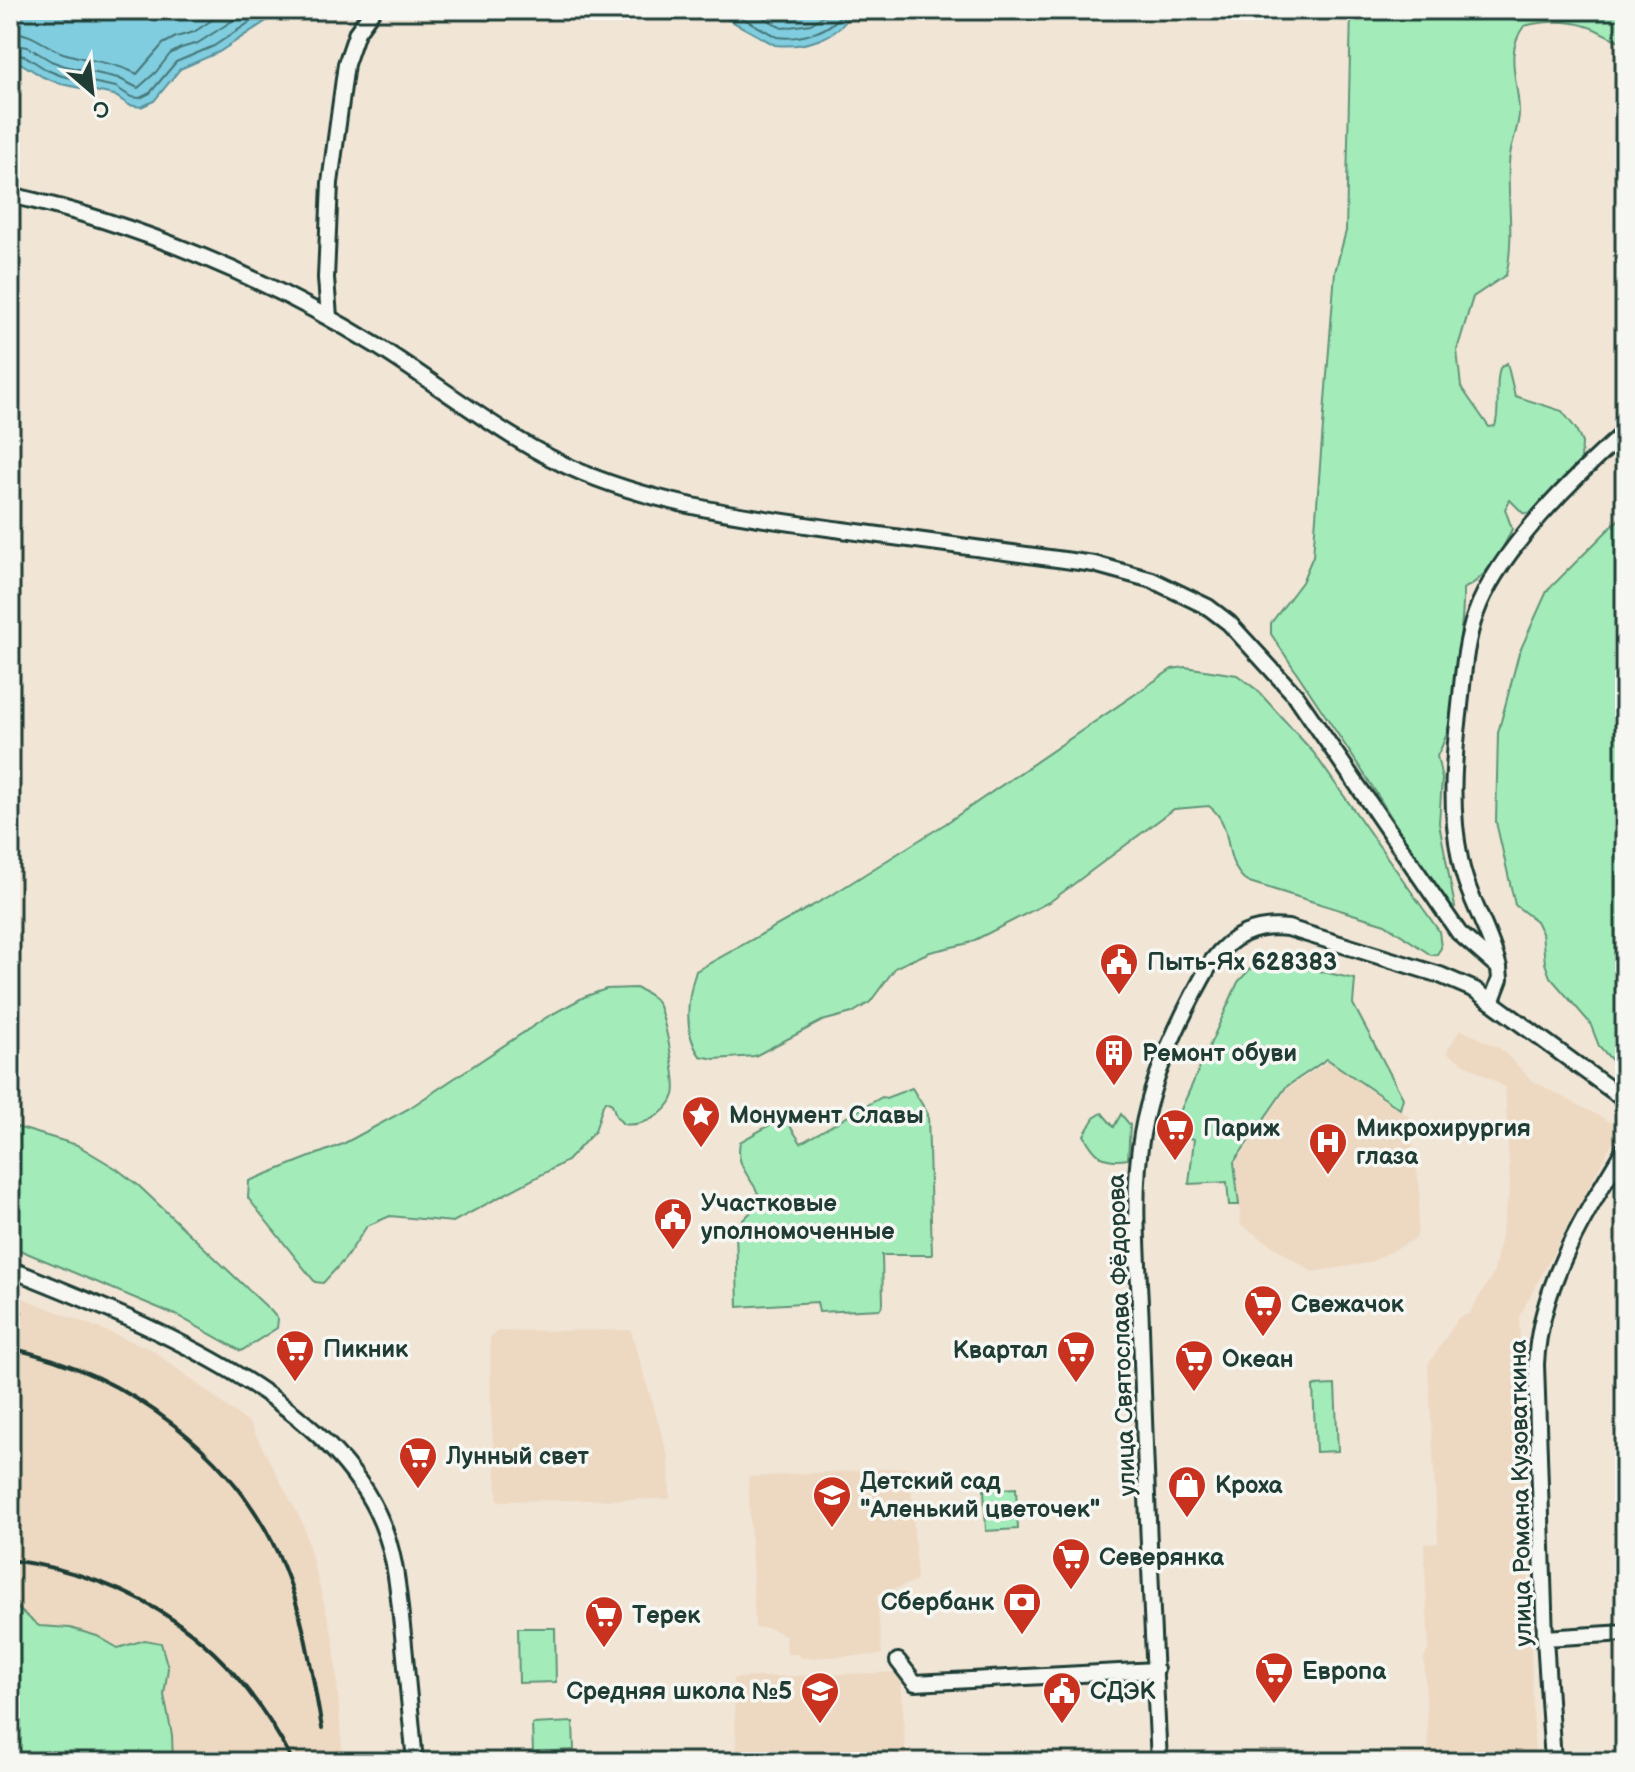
<svg xmlns="http://www.w3.org/2000/svg" width="1635" height="1772" font-family="'Balsamiq Sans',sans-serif">
	<rect width="100%" height="100%" fill="#f1e5d6"/>
	<filter id="ink" filterUnits="userSpaceOnUse"><feTurbulence type="fractalNoise" baseFrequency=".0125" numOctaves="2"/><feDisplacementMap in="SourceGraphic" scale="16" xChannelSelector="R" yChannelSelector="G"/><feConvolveMatrix kernelMatrix="1 2 1 2 8 2 1 2 1" color-interpolation-filters="sRGB"/></filter>
	<g filter="url(#ink)">
		<g fill="#edd9c2">
			<polygon points="1460,1029 1501,1049 1533,1081 1614,1124 1615,1138 1519,1317 1535,1762 1429,1762 1424,1658 1429,1649 1424,1544 1438,1543 1428,1365 1459,1317 1469,1314 1494,1272 1510,1187 1505,1087 1446,1053"/>
			<polygon points="1328,1061 1405,1114 1408,1114 1420,1189 1417,1238 1369,1263 1312,1272 1241,1225 1236,1162 1287,1089"/>
			<polygon points="10,1293 151,1349 250,1424 303,1524 334,1641 343,1762 10,1762"/>
			<polygon points="631,1330 669,1459 670,1499 498,1501 491,1416 490,1337 498,1331"/>
			<polygon points="910,1467 917,1581 877,1595 882,1655 802,1658 798,1654 787,1654 785,1635 768,1628 755,1628 748,1477"/>
			<polygon points="901,1672 906,1762 737,1762 733,1678"/>
		</g>
		<g fill="#a3ecba" stroke="#619477" stroke-width="2">
			<path d="M1351 10H1625V42C1611 40 1602 31 1589 27 1569 20 1545 21 1524 26 1504 53 1518 80 1519 110 1520 128 1509 146 1509 164 1507 201 1515 238 1506 275L1473 297 1457 350 1461 387 1489 427 1495 426C1501 407 1494 387 1500 368L1507 363 1515 396 1562 411 1576 429 1582 443 1581 460 1530 514 1523 513 1510 500 1505 509 1512 529C1503 550 1484 581 1463 589 1464 614 1461 628 1458 652 1454 688 1455 724 1437 756L1442 779 1439 823 1455 907 1448 909 1367 778 1271 634V623L1302 582 1313 556 1335 272 1346 231Z"/>
			<polygon points="1625,513 1625,1075 1599,1046 1590,1023 1550,977 1545,963 1542,933 1536,921 1515,905 1496,822 1498,733 1519,653 1547,591"/>
			<path d="M1185 667 1237 675 1257 690 1313 752 1439 931 1441 948 1437 954 1431 955 1385 924 1246 881C1219 856 1237 828 1209 806L1174 809 1051 901 969 943 930 952 896 967 870 1002 852 1013 822 1021 755 1056 715 1059 700 1056C683 1032 687 998 696 971L835 893 945 824 1172 669Z"/>
			<polygon points="1269,960 1355,979 1353,1004 1403,1098 1400,1109 1327,1059 1286,1087 1234,1162 1239,1205 1229,1205 1227,1182 1189,1184 1194,1139 1170,1134 1238,982 1250,969"/>
			<path d="M636 988C643 991 653 996 657 1002 664 1014 678 1082 674 1095 668 1114 642 1127 623 1124L616 1116 612 1104 606 1101 603 1105 595 1131 567 1161 453 1222 390 1216 367 1226 345 1259 323 1283 315 1282 248 1198 249 1181 343 1144 408 1109 547 1017 584 997 606 989Z"/>
			<path d="M912 1088 928 1114 932 1255H882L883 1304 880 1309 819 1312 817 1302 738 1307 736 1227 761 1202C757 1180 734 1171 740 1142L784 1117 801 1143 882 1097 886 1098Z"/>
			<path d="M1102 1113 1114 1127 1121 1114 1130 1125 1128 1159C1103 1163 1095 1156 1084 1135L1094 1118Z"/>
			<polygon points="10,1125 77,1145 117,1169 139,1186 271,1311 278,1319 277,1328 241,1351 178,1316 10,1246"/>
			<polygon points="1335,1385 1338,1451 1316,1452 1313,1386"/>
			<polygon points="1016,1488 1018,1529 986,1531 984,1490"/>
			<polygon points="10,1606 16,1607 39,1626 70,1628 97,1636 118,1648 145,1640 161,1643 168,1668 164,1695 172,1735 173,1762 10,1762"/>
			<polygon points="518,1628 555,1628 556,1682 519,1683"/>
			<polygon points="573,1722 574,1750 533,1752 532,1724"/>
		</g>
		<g fill="#80cddf" stroke="#59939b" stroke-width="2">
			<polygon points="10,10 283,10 219,52 180,69 154,101 141,107 129,105 114,95 61,84 43,77 22,64 10,61"/>
			<path d="M711 10H852C841 39 802 48 775 45Z"/>
		</g>
		<g fill="none" stroke-linecap="round" stroke-linejoin="round">
			<g stroke="#467778" stroke-width="2">
				<path d="M728 10 777 37C798 40 834 32 843 10"/>
				<polyline points="751,10 782,28 811,24 832,10"/>
				<path d="M10 32C32 32 44 46 63 53 88 61 114 62 137 74L163 44 176 37 194 32 227 10"/>
				<polyline points="10,44 28,47 51,61 65,66 118,78 138,88 156,72 170,54 181,48 198,43 249,10"/>
				<polyline points="10,54 25,56 47,70 62,76 116,87 131,97 140,98 150,93 176,62 214,46 268,10"/>
			</g>
			<g stroke="#1f3d34" stroke-width="20">
				<g id="minor">
					<path d="M10 195C139 224 265 277 377 346 443 387 511 444 583 473 666 507 754 518 842 530 926 541 1010 552 1094 564L1152 580 1208 607 1229 623 1296 696 1459 933 1499 968"/>
					<polyline points="329,317 326,278 330,183 346,64 357,32 373,10"/>
					<path d="M1492 1000 1500 979 1499 968C1490 930 1467 897 1460 859 1450 810 1453 764 1459 715 1463 681 1464 645 1476 613 1498 551 1575 476 1625 432"/>
					<path d="M10 1269C134 1319 339 1396 386 1534 397 1566 399 1601 403 1635 407 1678 411 1720 415 1762"/>
					<polyline points="1545,1638 1625,1633"/>
					<polyline points="898,1661 915,1683 1156,1670"/>
					<path d="M1159 1762C1152 1617 1145 1472 1141 1327 1139 1264 1131 1197 1142 1134 1152 1074 1182 1013 1212 961 1232 935 1255 924 1288 928L1440 975 1475 990 1625 1100"/>
					<path d="M1553 1762 1545 1638 1536 1364C1540 1284 1585 1215 1625 1148"/>
				</g>
			</g>
			<use href="#minor" stroke="#f6f6f2" stroke-width="14"/>
			<g stroke="#1f3d34" stroke-width="4">
				<polyline points="10,1309 21,1312"/>
				<path d="M10 1348C127 1373 239 1455 284 1568 305 1619 312 1675 322 1728"/>
				<path d="M10 1560C142 1578 233 1644 293 1762"/>
			</g>
		</g>
	</g>
	<defs>
		<g id="civic-pin" transform="scale(2)"><path d="M0 17L-7.5 6A9.5 9.5 0 1 1 7.5 6Z" fill="#c8321e" stroke="#f6f6f2"/><path d="M-.6-6.5H3V-4.5H.6V-3L4-1V1h2V6H-6V1h2V-1L-.6-3ZM-1.2 2.5V6h2.4V2.5Z" fill="#fff"/></g>
		<g id="building-pin" transform="scale(2)"><path d="M0 17L-7.5 6A9.5 9.5 0 1 1 7.5 6Z" fill="#c8321e" stroke="#f6f6f2"/><path d="M-4-6H4V6H1V3H-1V6H-4ZM-2.5-4.3h1.7v1.8h-1.7ZM.8-4.3h1.7v1.8H.8ZM-2.5-1h1.7V.8h-1.7ZM.8-1h1.7V.8H.8Z" fill="#fff"/></g>
		<g id="sight-pin" transform="scale(2)"><path d="M0 17L-7.5 6A9.5 9.5 0 1 1 7.5 6Z" fill="#c8321e" stroke="#f6f6f2"/><path d="M0-6L1.8-2.2L6-1.7L2.9 1.2L3.7 5.4L0 3.3L-3.7 5.4L-2.9 1.2L-6-1.7L-1.8-2.2Z" fill="#fff"/></g>
		<g id="supermarket-pin" transform="scale(2)"><path d="M0 17L-7.5 6A9.5 9.5 0 1 1 7.5 6Z" fill="#c8321e" stroke="#f6f6f2"/><path d="M-6-5.5h2.5l.6 2H6L4.5 2H-2.5L-4.4-4H-6ZM-1.5 3.2a1.3 1.3 0 1 0 .1 0ZM3 3.2a1.3 1.3 0 1 0 .1 0Z" fill="#fff"/></g>
		<g id="hospital-pin" transform="scale(2)"><path d="M0 17L-7.5 6A9.5 9.5 0 1 1 7.5 6Z" fill="#c8321e" stroke="#f6f6f2"/><path d="M-5-5h3v3.5h4V-5h3V5h-3V1.5h-4V5h-3Z" fill="#fff"/></g>
		<g id="shop-pin" transform="scale(2)"><path d="M0 17L-7.5 6A9.5 9.5 0 1 1 7.5 6Z" fill="#c8321e" stroke="#f6f6f2"/><path d="M-5-2.5h2.3a2.7 3.5 0 0 1 5.4 0H5L5.5 6h-11ZM-1.5-2.5h3a1.5 2.3 0 0 0-3 0Z" fill="#fff"/></g>
		<g id="school-pin" transform="scale(2)"><path d="M0 17L-7.5 6A9.5 9.5 0 1 1 7.5 6Z" fill="#c8321e" stroke="#f6f6f2"/><path d="M0-5L7-2L0 1L-7-2ZM-4 1L0 2.5L4 1V4Q0 6-4 4Z" fill="#fff"/></g>
		<g id="bank-pin" transform="scale(2)"><path d="M0 17L-7.5 6A9.5 9.5 0 1 1 7.5 6Z" fill="#c8321e" stroke="#f6f6f2"/><path d="M-6-4H6V4H-6ZM0-2.3a2.3 2.3 0 1 0 0 4.6a2.3 2.3 0 1 0 0-4.6Z" fill="#fff"/></g>
	</defs>
	<g fill-rule="evenodd">
		<use href="#civic-pin" x="1119" y="962"/>
		<use href="#building-pin" x="1114" y="1053"/>
		<use href="#sight-pin" x="701" y="1115"/>
		<use href="#supermarket-pin" x="1175" y="1128"/>
		<use href="#hospital-pin" x="1328" y="1142"/>
		<use href="#civic-pin" x="673" y="1217"/>
		<use href="#supermarket-pin" x="1263" y="1304"/>
		<use href="#supermarket-pin" x="295" y="1349"/>
		<use href="#supermarket-pin" x="1076" y="1350"/>
		<use href="#supermarket-pin" x="1194" y="1359"/>
		<use href="#supermarket-pin" x="418" y="1456"/>
		<use href="#shop-pin" x="1187" y="1485"/>
		<use href="#school-pin" x="832" y="1495"/>
		<use href="#supermarket-pin" x="1071" y="1557"/>
		<use href="#bank-pin" x="1022" y="1602"/>
		<use href="#supermarket-pin" x="604" y="1615"/>
		<use href="#supermarket-pin" x="1274" y="1671"/>
		<use href="#school-pin" x="820" y="1691"/>
		<use href="#civic-pin" x="1062" y="1691"/>
	</g>
	<g text-anchor="middle" dominant-baseline="central" stroke-width="7" stroke-linejoin="round" paint-order="stroke">
		<g font-size="24" font-weight="bold" fill="#1f3d34" stroke="#f6f6f2" text-anchor="start">
			<text x="1147" y="962">Пыть-Ях 628383</text>
			<text x="1142" y="1053">Ремонт обуви</text>
			<text x="729" y="1115">Монумент Славы</text>
			<text x="1203" y="1128">Париж</text>
			<text x="1356" y="1128">Микрохирургия<tspan x="1356" dy="28">глаза</tspan></text>
			<text x="701" y="1203">Участковые<tspan x="701" dy="28">уполномоченные</tspan></text>
			<text x="1291" y="1304">Свежачок</text>
			<text x="323" y="1349">Пикник</text>
			<text x="1048" y="1350" text-anchor="end">Квартал</text>
			<text x="1222" y="1359">Океан</text>
			<text x="446" y="1456">Лунный свет</text>
			<text x="860" y="1481">Детский сад<tspan x="860" dy="28">"Аленький цветочек"</tspan></text>
			<text x="1215" y="1485">Кроха</text>
			<text x="1099" y="1557">Северянка</text>
			<text x="994" y="1602" text-anchor="end">Сбербанк</text>
			<text x="632" y="1615">Терек</text>
			<text x="1302" y="1671">Европа</text>
			<text x="792" y="1691" text-anchor="end">Средняя школа №5</text>
			<text x="1090" y="1691">СДЭК</text>
		</g>
		<g font-size="24" fill="#1f3d34" stroke="#f6f6f2">
			<text transform="translate(1122 1335) rotate(-92)">улица Святослава Фёдорова</text>
			<text transform="translate(1521 1493) rotate(-91)">улица Романа Кузоваткина</text>
		</g>
	</g>
	<rect width="1635" height="1772" fill="none" stroke="#f6f6f2" stroke-width="40"/>
	<rect x="20" y="20" width="1595" height="1732" fill="none" stroke="#1f3d34" stroke-width="3" filter="url(#ink)"/>
	<g transform="translate(92 92) rotate(152)" stroke="#f6f6f2" stroke-width="6" paint-order="stroke">
	<path d="M0-6L14 30L0 20L-14 30Z" fill="#1f3d34"/>
	<text y="-12" font-size="22" font-weight="bold" text-anchor="middle" fill="#1f3d34">С</text>
	</g>
</svg>
